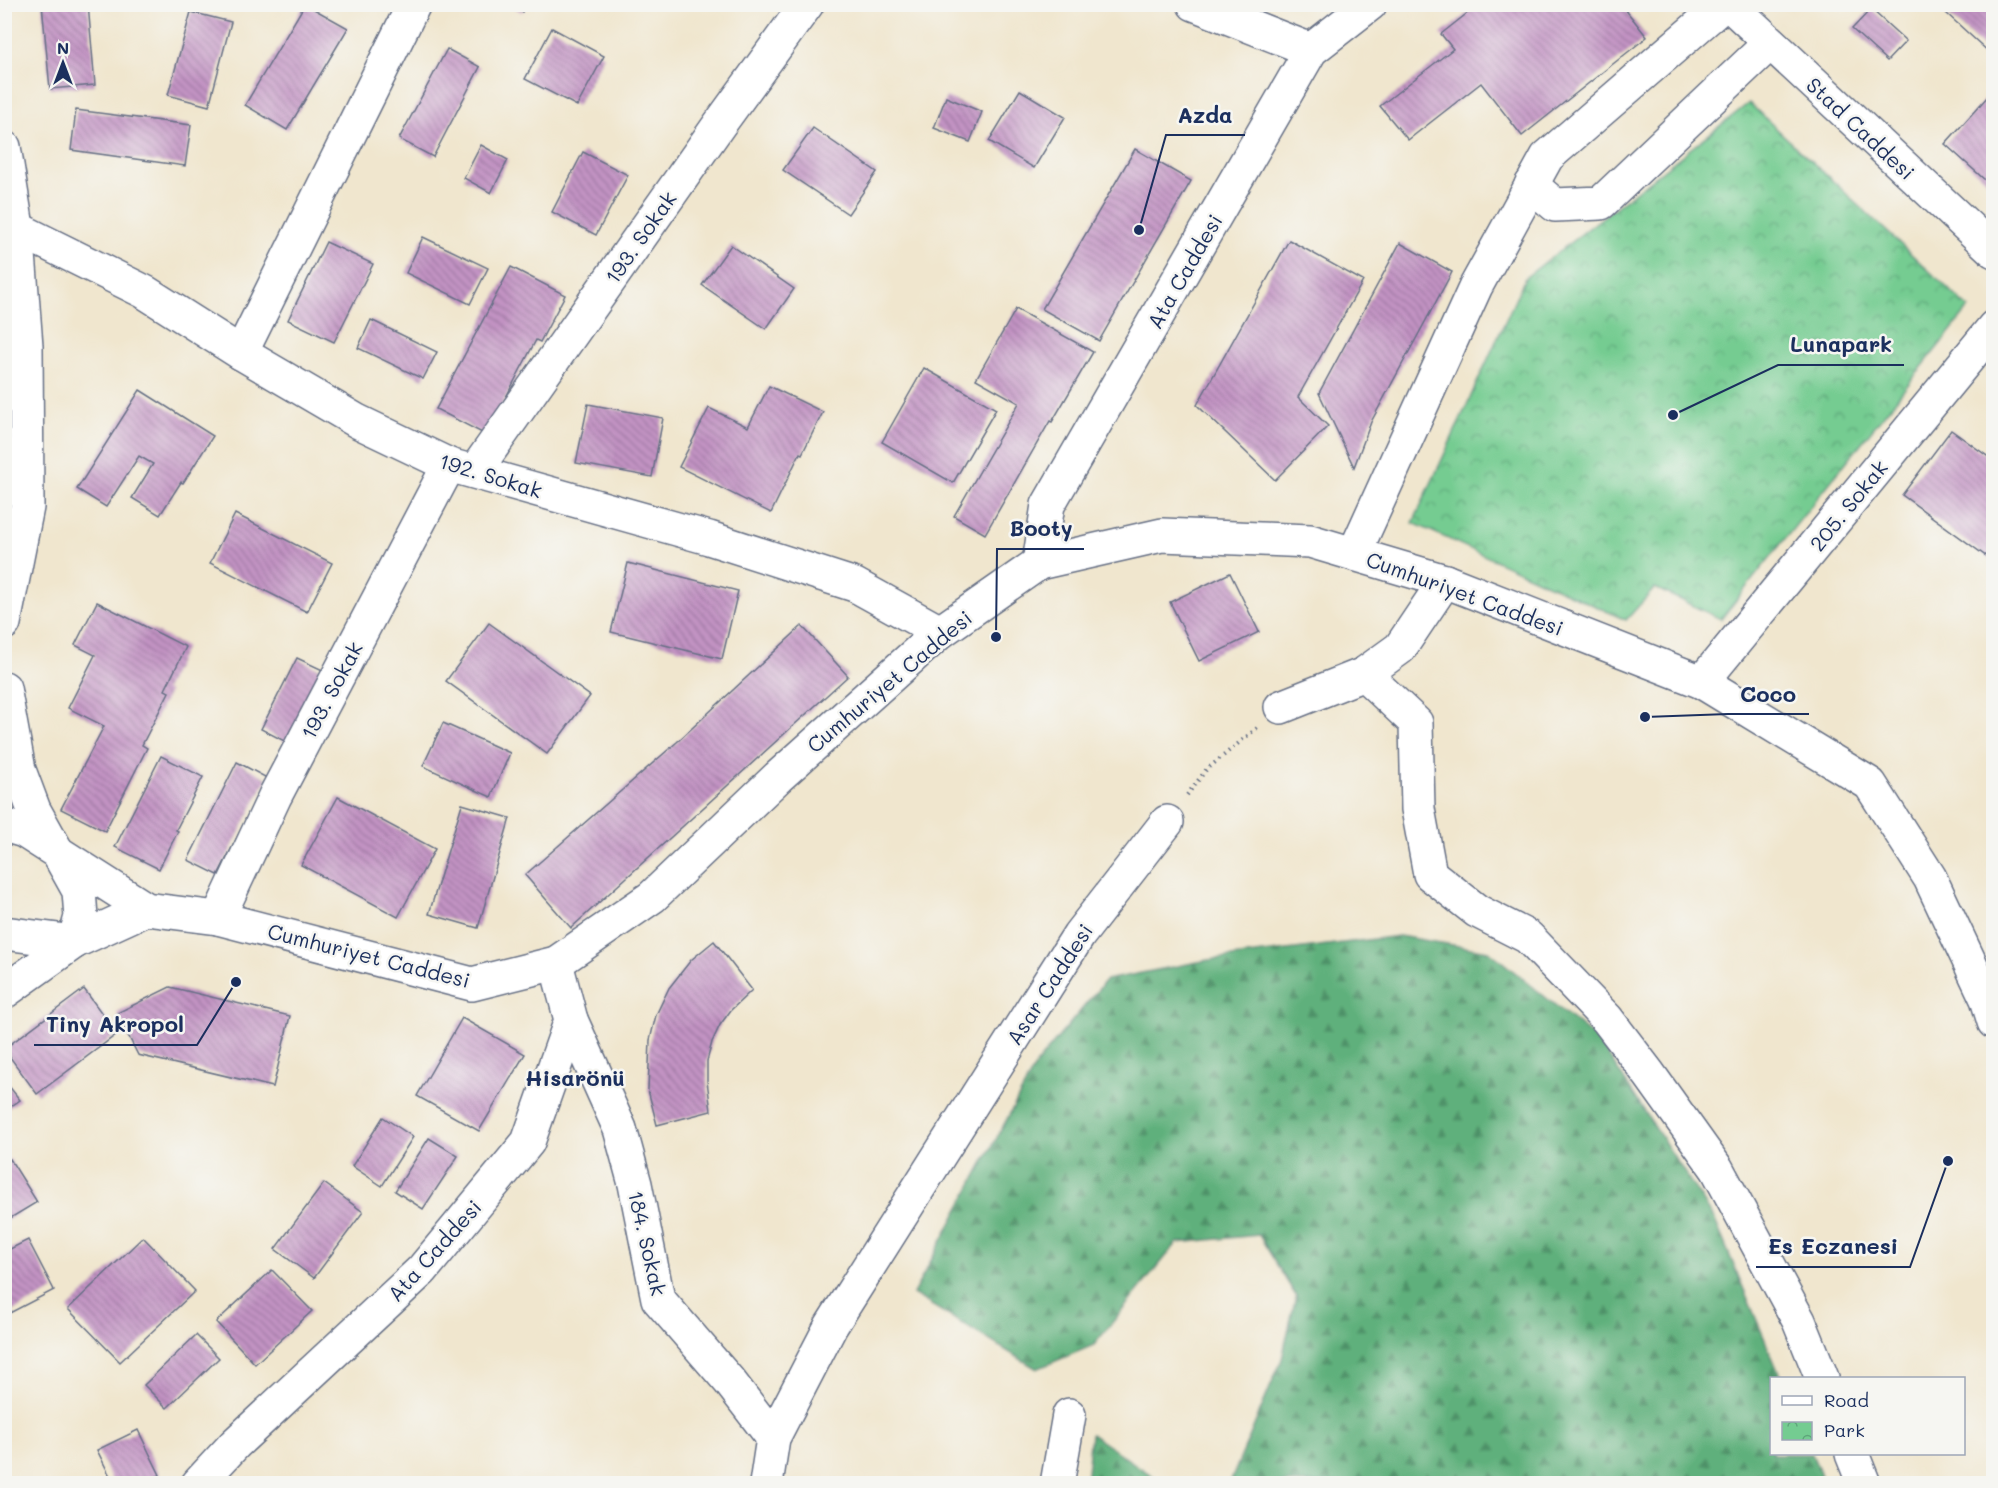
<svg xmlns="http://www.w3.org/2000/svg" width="1998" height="1488" font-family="Mali,sans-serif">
	<defs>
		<pattern id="forest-firs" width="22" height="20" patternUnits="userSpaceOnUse" patternTransform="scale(1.5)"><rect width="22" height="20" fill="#5fb07b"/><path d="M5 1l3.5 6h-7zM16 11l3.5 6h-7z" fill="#4e9068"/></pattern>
		<pattern id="park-crowns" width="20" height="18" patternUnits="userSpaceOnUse" patternTransform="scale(1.5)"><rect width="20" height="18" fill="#74cc91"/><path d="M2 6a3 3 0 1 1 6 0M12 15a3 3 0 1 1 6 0" fill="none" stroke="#5ea67a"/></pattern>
		<pattern id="building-back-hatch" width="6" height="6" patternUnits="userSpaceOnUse" patternTransform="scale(1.5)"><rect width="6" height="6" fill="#c293c3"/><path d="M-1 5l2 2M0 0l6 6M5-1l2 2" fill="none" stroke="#9d78a2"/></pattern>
	</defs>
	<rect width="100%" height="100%" fill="#f6f6f2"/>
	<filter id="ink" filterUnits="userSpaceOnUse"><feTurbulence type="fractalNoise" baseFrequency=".0167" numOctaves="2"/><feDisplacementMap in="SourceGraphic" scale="12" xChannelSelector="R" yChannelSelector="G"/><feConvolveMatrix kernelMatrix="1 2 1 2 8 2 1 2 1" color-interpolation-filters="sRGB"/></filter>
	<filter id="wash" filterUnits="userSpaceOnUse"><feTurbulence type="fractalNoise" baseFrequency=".008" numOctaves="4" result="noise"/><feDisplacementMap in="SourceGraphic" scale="24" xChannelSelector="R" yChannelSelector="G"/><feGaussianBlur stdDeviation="1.35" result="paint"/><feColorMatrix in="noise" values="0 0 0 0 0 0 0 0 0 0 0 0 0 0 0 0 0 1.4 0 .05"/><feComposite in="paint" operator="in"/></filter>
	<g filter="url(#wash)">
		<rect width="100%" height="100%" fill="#f0e6ce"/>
		<g fill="url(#forest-firs)" stroke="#3d706c" stroke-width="1.5">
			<polygon points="1399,936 1489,951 1599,1041 1714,1218 1781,1378 1772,1378 1772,1454 1812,1454 1824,1483 1230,1483 1282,1359 1296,1296 1259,1235 1177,1243 1094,1345 1037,1369 913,1294 1037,1063 1106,980 1208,960"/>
			<polygon points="1091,1434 1163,1483 1086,1483"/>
		</g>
		<polygon fill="url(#park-crowns)" stroke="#487e78" stroke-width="1.5" points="1749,103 1969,308 1721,619 1655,588 1626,620 1413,523 1525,278"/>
		<g id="blocks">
			<g fill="url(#building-back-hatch)">
				<polygon points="42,4 88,4 95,85 50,89"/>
				<polygon points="305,4 348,28 287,130 245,105"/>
				<polygon points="508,4 526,4 522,12"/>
				<polygon points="1479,4 1621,4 1647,37 1522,136 1481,83 1408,140 1380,106 1453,49 1441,34"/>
				<polygon points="1954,4 1994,4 1994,51 1991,54 1946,13"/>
				<polygon points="1871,9 1906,41 1887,61 1852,29"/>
				<polygon points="191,12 231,22 209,106 168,95"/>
				<polygon points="552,28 604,56 577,106 525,79"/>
				<polygon points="447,49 480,67 433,157 399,139"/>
				<polygon points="1020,90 1065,117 1034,168 989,141"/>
				<polygon points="1989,95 1994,99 1994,188 1945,144"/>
				<polygon points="946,97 982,112 970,142 934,128"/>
				<polygon points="76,110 191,125 185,166 71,150"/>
				<polygon points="813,128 877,172 848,214 783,170"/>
				<polygon points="481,145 508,160 491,193 464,178"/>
				<polygon points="1135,149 1191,181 1099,341 1042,309"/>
				<polygon points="583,152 628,175 596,235 552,212"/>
				<polygon points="423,237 488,268 470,304 406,273"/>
				<polygon points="1289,240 1363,281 1298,397 1328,426 1275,480 1197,405"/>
				<polygon points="326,242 373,264 334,342 288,320"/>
				<polygon points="1400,243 1452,272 1371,422 1354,467 1319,393"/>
				<polygon points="731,245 794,289 766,329 702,285"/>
				<polygon points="511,267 565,295 540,342 536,340 486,435 436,409"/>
				<polygon points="1016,309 1093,352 1052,422 1050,421 985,534 954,516 1019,403 976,379"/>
				<polygon points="371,320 437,352 423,379 358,348"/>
				<polygon points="924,368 996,409 953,483 882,442"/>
				<polygon points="769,386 823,412 802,454 800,453 771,513 679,467 709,408 748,427"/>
				<polygon points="140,390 213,436 183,483 181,482 160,515 132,498 153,464 139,456 106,507 77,489"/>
				<polygon points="588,404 663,418 652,477 576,463"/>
				<polygon points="1951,430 1994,461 1994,562 1902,495"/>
				<polygon points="235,514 332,563 307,612 210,563"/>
				<polygon points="628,563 738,591 722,659 611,632"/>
				<polygon points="1230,573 1259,632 1199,661 1170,602"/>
				<polygon points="97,602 186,647 165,690 169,692 142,745 147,748 105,831 61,809 104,726 68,708 95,655 75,645"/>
				<polygon points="489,623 590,696 547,754 446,681"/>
				<polygon points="802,626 848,676 571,928 525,875 677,742"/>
				<polygon points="297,658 327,672 290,744 261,729"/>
				<polygon points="443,723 510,753 491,797 423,766"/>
				<polygon points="161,756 203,777 176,830 178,831 159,869 115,847"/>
				<polygon points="237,762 267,778 218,875 188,860"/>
				<polygon points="338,797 435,849 398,917 301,865"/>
				<polygon points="462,804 510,818 478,928 429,914"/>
				<polygon points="714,941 752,990 731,1010 720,1025 712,1042 707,1061 707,1081 711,1111 657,1125 648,1090 650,1040 656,1015 669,988 691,960"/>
				<polygon points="170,987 290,1016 273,1087 138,1055 117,1013"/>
				<polygon points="84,989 117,1034 37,1094 4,1049"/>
				<polygon points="462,1018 525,1054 479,1131 417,1096"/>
				<polygon points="4,1080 20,1100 4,1111"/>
				<polygon points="383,1117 413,1137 382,1186 352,1166"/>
				<polygon points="429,1138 458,1156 423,1209 395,1191"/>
				<polygon points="10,1159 37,1202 4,1222 4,1162"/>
				<polygon points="324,1183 363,1212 314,1278 275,1249"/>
				<polygon points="143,1237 195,1291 120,1362 68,1309"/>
				<polygon points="28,1240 54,1290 4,1316 4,1252"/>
				<polygon points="272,1270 312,1311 255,1364 216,1322"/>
				<polygon points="196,1335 219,1358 167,1408 144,1385"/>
				<polygon points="138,1430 160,1475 143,1484 114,1484 97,1450"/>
			</g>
		</g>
	</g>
	<g filter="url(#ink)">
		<use href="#blocks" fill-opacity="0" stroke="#666f85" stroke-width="1.5"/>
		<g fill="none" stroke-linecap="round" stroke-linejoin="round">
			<g stroke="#666f85" stroke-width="36">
				<g id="minor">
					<polyline points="1194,4 1311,50"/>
					<polyline points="1729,4 1994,251"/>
					<polyline points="4,147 17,227 26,346 27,507 4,623"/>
					<polyline points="1531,185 1555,205 1601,203 1770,43"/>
					<polyline points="4,222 145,292 241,353 357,421 449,465 709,538 855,585 940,632"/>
					<polyline points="241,353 414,4"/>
					<polyline points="475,471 719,125 807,4"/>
					<polyline points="1354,554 1476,286 1547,157 1724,4"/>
					<polyline points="1039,563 1048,505 1311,50 1370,4"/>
					<polyline points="1364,674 1416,723 1418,809 1430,874 1477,911 1528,937 1607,1019 1649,1074 1717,1169 1799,1321 1822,1378"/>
					<polyline points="1702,682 1994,327"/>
					<polyline points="4,688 19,770 34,810 79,891 81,917 74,942"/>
					<polyline points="1281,707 1364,674 1400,648 1445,581"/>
					<polyline points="4,825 24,831 146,909 218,918 472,984 556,963 652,897 778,777 940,632 1039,563 1162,535 1310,541 1445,581 1702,682 1870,784 1930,878 1987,999 1994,1022"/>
					<polyline points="218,918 275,796 449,465"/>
					<polyline points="4,933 74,942"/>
					<polyline points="4,992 74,942 146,909"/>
					<polyline points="571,1020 620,1129 635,1184 658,1299 730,1382 773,1438"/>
					<polyline points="1852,1454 1864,1484"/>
					<polyline points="198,1484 235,1444 422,1270 528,1142 571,1020 556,963"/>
					<polyline points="766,1484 773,1438 831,1326 1079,935 1167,822"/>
					<polyline points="1057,1484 1069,1415"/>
				</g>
			</g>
			<polyline stroke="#666f85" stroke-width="4" stroke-dasharray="1.5 4.5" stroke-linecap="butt" points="1187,795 1206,770 1257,728"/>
			<use href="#minor" stroke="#fff" stroke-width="33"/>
		</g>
	</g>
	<g text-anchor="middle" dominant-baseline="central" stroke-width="5" stroke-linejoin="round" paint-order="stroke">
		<g font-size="21" fill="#1b2f5e" stroke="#f6f6f2">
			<text transform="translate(1861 128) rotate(43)">Stad Caddesi</text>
			<text transform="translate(640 237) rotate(-55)">193. Sokak</text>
			<text transform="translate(1184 271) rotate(-60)">Ata Caddesi</text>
			<text transform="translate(491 475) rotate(17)">192. Sokak</text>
			<text transform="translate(1848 505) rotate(-51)">205. Sokak</text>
			<text transform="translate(1465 593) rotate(20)">Cumhuriyet Caddesi</text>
			<text transform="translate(889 681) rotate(-40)">Cumhuriyet Caddesi</text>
			<text transform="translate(331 690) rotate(-62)">193. Sokak</text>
			<text transform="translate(369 955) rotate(14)">Cumhuriyet Caddesi</text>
			<text transform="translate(1049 984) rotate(-57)">Asar Caddesi</text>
			<text transform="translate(648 1243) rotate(77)">184. Sokak</text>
			<text transform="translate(434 1250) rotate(-48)">Ata Caddesi</text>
		</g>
		<g font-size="22" font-weight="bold" fill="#1b2f5e" stroke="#f6f6f2">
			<text x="575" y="1077">Hisarönü</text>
		</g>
	</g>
	<path fill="none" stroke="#1b2f5e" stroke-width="2" d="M1139 230L1166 135H1245M1673 415L1778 365H1904M996 637L997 549H1084M1645 717L1728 714H1809M236 982L197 1045H34M1948 1161L1910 1267H1756"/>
	<g fill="#1b2f5e" stroke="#f6f6f2" stroke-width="2">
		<circle cx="1139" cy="230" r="6"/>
		<circle cx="1673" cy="415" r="6"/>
		<circle cx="996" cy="637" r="6"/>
		<circle cx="1645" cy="717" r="6"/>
		<circle cx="236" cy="982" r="6"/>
		<circle cx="1948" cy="1161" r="6"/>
	</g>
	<g font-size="22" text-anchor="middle" font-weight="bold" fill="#1b2f5e" stroke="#f6f6f2" stroke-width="5" stroke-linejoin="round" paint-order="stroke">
		<text x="1205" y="123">Azda</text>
		<text x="1841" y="352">Lunapark</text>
		<text x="1041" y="536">Booty</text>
		<text x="1768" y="702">Coco</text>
		<text x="115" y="1032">Tiny Akropol</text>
		<text x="1833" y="1254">Es Eczanesi</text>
	</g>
	<rect width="1998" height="1488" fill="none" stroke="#f6f6f2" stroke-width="24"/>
	<rect x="1770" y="1377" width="195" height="78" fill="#f6f6f2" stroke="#9ea6b7" stroke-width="1.5"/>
	<rect x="1782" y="1396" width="30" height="9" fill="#ffffff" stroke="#9ea6b7" stroke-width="1.5"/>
	<text x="1824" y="1407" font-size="18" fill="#1b2f5e">Road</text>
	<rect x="1782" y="1422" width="30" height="18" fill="url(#park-crowns)" stroke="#9ea6b7" stroke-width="1.5"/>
	<text x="1824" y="1437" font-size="18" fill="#1b2f5e">Park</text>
	<g transform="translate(63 63)" stroke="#f6f6f2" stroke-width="4.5" paint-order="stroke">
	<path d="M0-4.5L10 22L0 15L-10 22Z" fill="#1b2f5e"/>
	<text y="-9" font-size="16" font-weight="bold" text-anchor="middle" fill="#1b2f5e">N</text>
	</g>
</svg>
